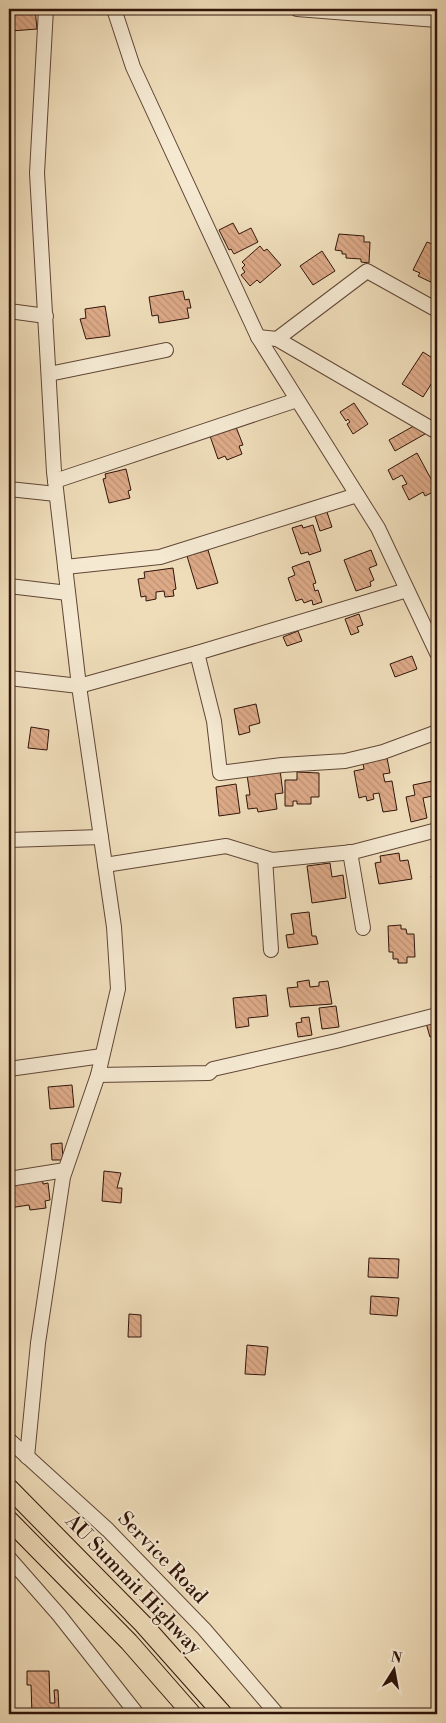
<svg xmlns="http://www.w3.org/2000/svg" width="446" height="1723" font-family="'Libre Bodoni',serif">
	<defs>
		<pattern id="building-back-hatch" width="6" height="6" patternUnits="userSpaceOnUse" patternTransform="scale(1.25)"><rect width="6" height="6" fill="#da8"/><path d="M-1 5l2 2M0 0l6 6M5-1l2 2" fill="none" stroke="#be9174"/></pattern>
	</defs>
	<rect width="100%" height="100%" fill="#efddba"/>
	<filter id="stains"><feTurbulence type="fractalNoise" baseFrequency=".004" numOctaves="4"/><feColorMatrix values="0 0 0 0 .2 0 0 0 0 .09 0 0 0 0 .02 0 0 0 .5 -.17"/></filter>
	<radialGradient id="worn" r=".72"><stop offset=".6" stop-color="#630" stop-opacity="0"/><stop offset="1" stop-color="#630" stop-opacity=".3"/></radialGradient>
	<g fill="url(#building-back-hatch)" stroke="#30140a">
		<polygon points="25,9 35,9 37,29 11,31 10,14 26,12"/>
		<polygon points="233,223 239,234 251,228 258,242 234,254 231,249 229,250 219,230"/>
		<polygon points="339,234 364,236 364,242 370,242 369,263 361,262 361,259 346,258 346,254 342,254 342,251 335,250"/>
		<polygon points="427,242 437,246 437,285 418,276 420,273 413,270"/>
		<polygon points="260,246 264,251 267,249 281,265 260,283 257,280 250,286 241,275 245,272 242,268 245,265 242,262"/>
		<polygon points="322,251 335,271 313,285 300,266"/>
		<polygon points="183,291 185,300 189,299 191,308 187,308 189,318 159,323 158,315 152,316 149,297"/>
		<polygon points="105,306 110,336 86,339 80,319 86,318 85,309"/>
		<polygon points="423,352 437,361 437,375 423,397 402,384"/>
		<polygon points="354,403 368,424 353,434 347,424 350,422 348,419 346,421 340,412"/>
		<polygon points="419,423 425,434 395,451 389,440"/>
		<polygon points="227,426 228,430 236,427 243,445 239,446 242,454 227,460 225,456 218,459 210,436"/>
		<polygon points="417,453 437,490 425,496 423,492 409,500 402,486 407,484 402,475 393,480 388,470"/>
		<polygon points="126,469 131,490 128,491 130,498 109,503 103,479 106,478 105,474"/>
		<polygon points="326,509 332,527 320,531 314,513"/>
		<polygon points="302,525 303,528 313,525 321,551 309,555 308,552 301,554 292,528"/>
		<polygon points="208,550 218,583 197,589 187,556"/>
		<polygon points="371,550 377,565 369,568 374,580 370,582 371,586 356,591 344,560"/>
		<polygon points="309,561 316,583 313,584 315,591 318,590 322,602 313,605 312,600 304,603 302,599 296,601 288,578 295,575 292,567"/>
		<polygon points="173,568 176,589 173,590 174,596 165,597 164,591 156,592 156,599 146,601 146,596 141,597 138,579 145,578 144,572"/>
		<polygon points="359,614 363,625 357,627 359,632 351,635 345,619"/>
		<polygon points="298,631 302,641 287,646 283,637"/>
		<polygon points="412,656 417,669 395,677 390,664"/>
		<polygon points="256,704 260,723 249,726 250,732 239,735 234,709"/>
		<polygon points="31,727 49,730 47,750 28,748"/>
		<polygon points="387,758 390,773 383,774 385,782 392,781 397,810 383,812 379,793 373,794 374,799 367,801 366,796 359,798 354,771 364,769 363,763"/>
		<polygon points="280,770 283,793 275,794 277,809 258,812 257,808 248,809 246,795 250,795 247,775"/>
		<polygon points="297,772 319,773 319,797 311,797 311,804 297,804 297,801 293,801 293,806 285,806 285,780 297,780"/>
		<polygon points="437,780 437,795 423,798 427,818 411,822 406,797 415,795 413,785"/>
		<polygon points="236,784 240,813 219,816 216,787"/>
		<polygon points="399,853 400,861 408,860 412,879 379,884 375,863 381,862 380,856"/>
		<polygon points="330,863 332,877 343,875 346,898 312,903 307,866"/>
		<polygon points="437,875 437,902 431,876"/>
		<polygon points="309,912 312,936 316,936 318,944 288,948 286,935 294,934 291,914"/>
		<polygon points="401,925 401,929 406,929 407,934 414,934 415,957 407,957 407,963 398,963 398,959 393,959 393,952 389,952 388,926"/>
		<polygon points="309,980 310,987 319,986 319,982 328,981 332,1004 290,1007 287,988 298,987 297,982"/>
		<polygon points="266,995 268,1016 248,1018 249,1026 236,1028 233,998"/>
		<polygon points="336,1006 339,1027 322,1029 319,1008"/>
		<polygon points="309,1017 312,1035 298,1037 296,1023 302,1022 301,1018"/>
		<polygon points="437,1020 437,1035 430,1037 426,1023"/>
		<polygon points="72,1085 74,1107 50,1109 48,1087"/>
		<polygon points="62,1143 63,1160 52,1160 51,1144"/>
		<polygon points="104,1171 121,1173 117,1188 122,1188 121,1203 102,1201"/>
		<polygon points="42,1176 43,1184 48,1183 50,1200 45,1201 46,1208 30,1210 29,1205 9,1208 9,1184"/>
		<polygon points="369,1258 399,1259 398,1278 368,1277"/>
		<polygon points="371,1296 399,1298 397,1316 370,1314"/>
		<polygon points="129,1314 141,1315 141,1337 128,1337"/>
		<polygon points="247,1345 268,1347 265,1375 245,1374"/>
		<polygon points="27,1671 49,1671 50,1703 55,1703 54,1690 58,1690 59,1710 56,1710 56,1714 32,1714 31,1685 27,1685"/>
	</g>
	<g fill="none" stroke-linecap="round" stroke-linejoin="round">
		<g stroke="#604636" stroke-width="16">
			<g id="minor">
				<polyline points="114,9 133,67 258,337 378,528 437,653"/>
				<polyline points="297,9 437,20"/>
				<polyline points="9,311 46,316"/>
				<polyline points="258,337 277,339 437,432"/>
				<polyline points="277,339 367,271 437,310"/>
				<polyline points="49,374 166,350"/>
				<polyline points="55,481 297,400"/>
				<polyline points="9,489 56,494"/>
				<polyline points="65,567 160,557 357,495"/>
				<polyline points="9,586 68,593"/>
				<polyline points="197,653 214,721 220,773 282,765 345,761 383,752 437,732"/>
				<polyline points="9,678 79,686 197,653 407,590"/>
				<polyline points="9,840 101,837"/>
				<polyline points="350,852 363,928"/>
				<polyline points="265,858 271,950"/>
				<polyline points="105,865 226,846 272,860 353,852 437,830"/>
				<polyline points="9,1069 102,1056"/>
				<polyline points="98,1075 209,1073 213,1069 336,1041 437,1015"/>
				<polyline points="9,1179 65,1170"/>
				<polyline points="9,1440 108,1530 204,1629 277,1714"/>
				<polyline points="27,1457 38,1343 63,1177 98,1075 118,989 114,927 79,686 54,472 37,173 46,9"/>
				<polyline points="9,1558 59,1615 137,1714"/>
			</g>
		</g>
		<g stroke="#30140a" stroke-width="20">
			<g id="major">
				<polyline points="9,1488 143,1624 223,1714"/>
				<polyline points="9,1520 129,1642 192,1714"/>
			</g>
		</g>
		<use href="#minor" stroke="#f5e9d2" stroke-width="14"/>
		<use href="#major" stroke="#efddba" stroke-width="18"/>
	</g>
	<g text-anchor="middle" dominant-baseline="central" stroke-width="4" stroke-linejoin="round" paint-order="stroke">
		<g font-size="20" fill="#30140a" stroke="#f5e9d2">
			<text transform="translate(162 1558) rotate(46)">Service Road</text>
			<text transform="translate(133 1585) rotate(46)">AU Summit Highway</text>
		</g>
	</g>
	<rect width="446" height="1723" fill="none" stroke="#efddba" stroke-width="30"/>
	<rect x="10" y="10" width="426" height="1703" fill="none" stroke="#30140a" stroke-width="2.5"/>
	<rect x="15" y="15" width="416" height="1693" fill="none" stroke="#30140a"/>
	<g transform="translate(394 1670) rotate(11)" stroke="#f5e9d2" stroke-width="4" paint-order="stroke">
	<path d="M0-4L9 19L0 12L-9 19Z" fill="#30140a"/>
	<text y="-8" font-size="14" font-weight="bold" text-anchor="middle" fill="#30140a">N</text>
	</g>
	<rect width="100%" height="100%" filter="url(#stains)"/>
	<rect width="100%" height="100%" fill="url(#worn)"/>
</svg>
